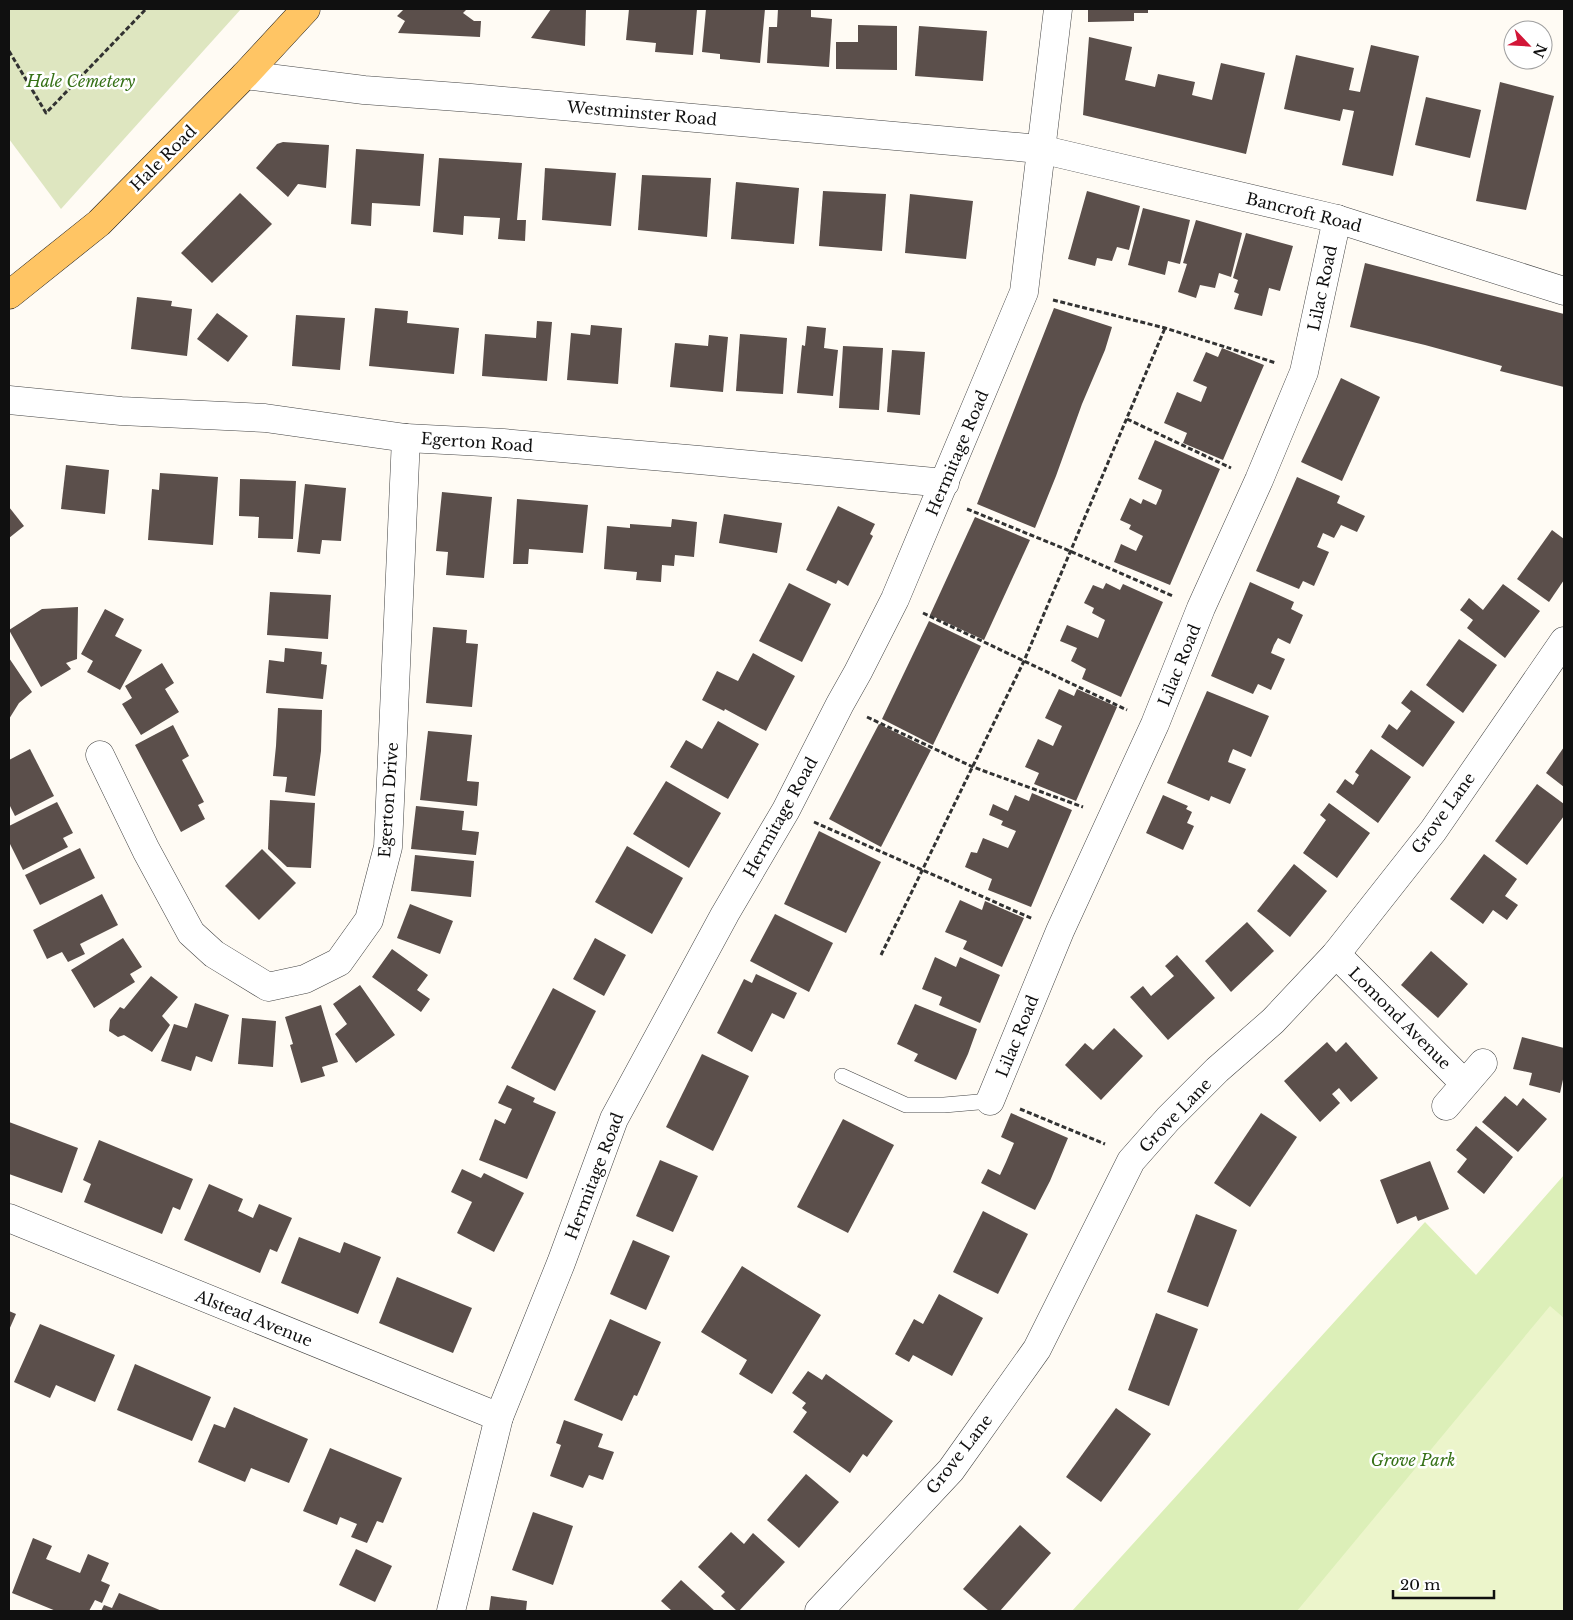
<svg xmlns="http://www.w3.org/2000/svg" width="1573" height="1620" font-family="'Libre Baskerville',serif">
	<rect width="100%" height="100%" fill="#fffbf4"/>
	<polygon fill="#dcefb8" points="1564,1175 1564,1611 1072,1611 1425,1222 1476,1275"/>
	<polygon fill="#dee6c0" points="9,9 241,9 61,209 9,139"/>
	<polygon fill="#ecf5cb" points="1550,1306 1564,1318 1564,1611 1297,1611"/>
	<g fill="#5b4f4b">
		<polygon points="404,9 467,9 463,13 474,21 481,21 480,37 398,33 405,21 397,16"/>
		<polygon points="551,9 586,9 585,46 531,38"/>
		<polygon points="629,9 697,9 693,55 655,52 656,43 626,40"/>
		<polygon points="706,9 765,9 760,63 720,59 720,54 702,52"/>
		<polygon points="778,9 811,9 811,17 832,19 829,67 767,63 769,27 777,27"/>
		<polygon points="1088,9 1148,9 1148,13 1134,13 1134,21 1088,22"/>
		<polygon points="858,25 897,26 897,70 836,69 836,42 858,42"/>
		<polygon points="919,26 987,31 983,81 915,76"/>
		<polygon points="1089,37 1132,47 1125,80 1155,87 1158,74 1195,82 1192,95 1212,100 1221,63 1265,73 1246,154 1083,115"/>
		<polygon points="1371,45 1419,56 1393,176 1342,165 1354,111 1343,109 1340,121 1284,109 1296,55 1354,68 1349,90 1360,92"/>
		<polygon points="1500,82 1554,96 1526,210 1476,201"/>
		<polygon points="1426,97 1481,110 1470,158 1415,145"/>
		<polygon points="283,142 329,145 326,188 298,184 288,197 256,168 277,144"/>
		<polygon points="356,149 424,154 420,206 372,203 371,226 351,224"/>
		<polygon points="439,158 522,163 517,220 526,220 525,241 498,239 500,218 464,216 463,235 433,232"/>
		<polygon points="545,168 616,173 611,226 542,220"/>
		<polygon points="642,175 711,178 707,237 638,230"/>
		<polygon points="736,182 799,188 794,244 731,239"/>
		<polygon points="823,191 886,194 882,251 819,246"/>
		<polygon points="1087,191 1140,206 1129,250 1117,247 1112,261 1097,258 1095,266 1068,259"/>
		<polygon points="240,193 272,224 212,283 181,253"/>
		<polygon points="910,194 973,201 966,259 905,253"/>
		<polygon points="1143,208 1190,220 1180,264 1168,261 1165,275 1128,265"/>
		<polygon points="1196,220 1242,233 1231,277 1219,273 1215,288 1200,285 1196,298 1178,292 1187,264 1183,263"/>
		<polygon points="1246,233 1293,246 1280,291 1269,288 1262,316 1234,309 1239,294 1234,292 1238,280 1233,278"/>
		<polygon points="1365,263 1564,314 1564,387 1500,371 1502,366 1425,345 1350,327"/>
		<polygon points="137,297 172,301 171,306 192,309 187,356 131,349"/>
		<polygon points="375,308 408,311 407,323 459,328 454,374 369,366"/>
		<polygon points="1054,308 1112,327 1105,350 1082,404 1056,476 1035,528 977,504"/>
		<polygon points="217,313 248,336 228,362 197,339"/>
		<polygon points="296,315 345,318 340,370 292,366"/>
		<polygon points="537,321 552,322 547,381 482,376 485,334 536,338"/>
		<polygon points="591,325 622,328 618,384 567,380 571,333 590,335"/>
		<polygon points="807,326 826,328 824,348 838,350 833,396 797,393 802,345 805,346"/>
		<polygon points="740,334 787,338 783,394 736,391"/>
		<polygon points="709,335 728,337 723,392 670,387 675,343 708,346"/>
		<polygon points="843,346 883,348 879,410 839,408"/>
		<polygon points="1222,348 1264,365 1223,460 1183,443 1187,433 1164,423 1177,392 1201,402 1207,387 1193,381 1206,352 1218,357"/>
		<polygon points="892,350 925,352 920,415 887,412"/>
		<polygon points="1341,378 1380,397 1342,481 1301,462"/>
		<polygon points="1155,440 1220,469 1170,585 1114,562 1121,544 1136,551 1143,536 1129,529 1131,525 1120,520 1130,498 1141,504 1143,499 1156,505 1160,496 1162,490 1138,479"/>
		<polygon points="66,465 109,470 105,514 61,509"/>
		<polygon points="160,473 218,477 213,545 148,540 152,489 159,490"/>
		<polygon points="1297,477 1340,496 1337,503 1365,516 1357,532 1341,525 1334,538 1323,533 1317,547 1329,552 1314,586 1303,581 1299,589 1256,571"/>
		<polygon points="240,479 296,481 293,539 258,538 259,517 239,516"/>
		<polygon points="305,484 346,488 341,541 322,540 320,554 297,552"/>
		<polygon points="442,492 492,497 484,578 446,575 448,552 436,551"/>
		<polygon points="517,499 588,505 583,553 529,549 528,564 513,564"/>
		<polygon points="838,506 875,524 870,534 873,536 848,586 838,580 836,584 806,570"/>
		<polygon points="9,507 24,526 9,538"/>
		<polygon points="724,514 782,523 777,553 719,543"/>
		<polygon points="975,517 1030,540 984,640 930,615"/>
		<polygon points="672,519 697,522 694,557 675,555 674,566 662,565 661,582 636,580 637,572 604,569 607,526 630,528 630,524 671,527"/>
		<polygon points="1552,530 1564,539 1564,580 1549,602 1517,579"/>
		<polygon points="1250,582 1294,602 1291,609 1303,615 1290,644 1278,638 1274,645 1271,653 1285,659 1271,690 1258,684 1253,694 1211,676"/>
		<polygon points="789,583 831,604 802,662 759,641"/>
		<polygon points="1106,583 1120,590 1123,584 1163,602 1121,697 1082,679 1086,669 1071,661 1077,648 1060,641 1067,625 1098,638 1105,620 1092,613 1094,608 1084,603 1093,585 1103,589"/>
		<polygon points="1503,584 1540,611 1505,658 1467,628 1473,620 1460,610 1469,598 1483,610"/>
		<polygon points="270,592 331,595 328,639 267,635"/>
		<polygon points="78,607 77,659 66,663 71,669 41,687 9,630 42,609"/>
		<polygon points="105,609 124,619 115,636 142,650 120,690 87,672 93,661 81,654"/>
		<polygon points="929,621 981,646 933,745 882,719"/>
		<polygon points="433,627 467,630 466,643 478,644 472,707 426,703"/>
		<polygon points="1459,639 1497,665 1463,713 1426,685"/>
		<polygon points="285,648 322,652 321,664 327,665 323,699 266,693 269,660 284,662"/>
		<polygon points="753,653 795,676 766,731 725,709 724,711 702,700 717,671 738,681"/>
		<polygon points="9,658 32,692 19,703 9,719"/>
		<polygon points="162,663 174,683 165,689 179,712 141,735 122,704 132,698 125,686"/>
		<polygon points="1059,689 1074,696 1077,689 1117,707 1076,801 1034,784 1039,773 1025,767 1038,739 1053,746 1062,726 1045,718"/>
		<polygon points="1411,690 1455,722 1423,767 1381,737 1389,724 1397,730 1411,711 1401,703"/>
		<polygon points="1207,691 1269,716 1251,757 1233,749 1230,756 1228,762 1246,769 1230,804 1211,796 1209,801 1167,783"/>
		<polygon points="278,708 322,710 321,751 315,796 285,792 287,777 273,776 276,746"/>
		<polygon points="718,721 759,744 728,799 670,767 686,740 702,749"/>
		<polygon points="879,724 931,750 881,847 829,819"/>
		<polygon points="173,725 189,756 182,760 204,802 198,805 205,819 181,832 135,745"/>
		<polygon points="428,731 472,735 467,781 479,782 477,806 420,800"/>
		<polygon points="1564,747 1564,787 1546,773"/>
		<polygon points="30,749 54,796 15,816 9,804 9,760"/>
		<polygon points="1371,749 1411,777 1378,823 1336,792 1345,779 1353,785 1359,775 1355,772"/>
		<polygon points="666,781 721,813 689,868 633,834"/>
		<polygon points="1537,784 1564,804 1564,816 1527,865 1495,841"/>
		<polygon points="1032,793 1072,810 1031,907 988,890 992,879 965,867 971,852 977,853 983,838 1008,848 1016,831 1001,825 1003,821 989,815 993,804 1008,811 1015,795 1029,801"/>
		<polygon points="1163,795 1188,806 1186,809 1192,812 1187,823 1194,826 1183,850 1146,833"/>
		<polygon points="270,800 315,803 311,868 287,867 268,849"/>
		<polygon points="57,802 73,833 63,838 68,847 23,870 9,842 9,826"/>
		<polygon points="1329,803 1370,833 1337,878 1303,853 1326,820 1320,815"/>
		<polygon points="416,806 464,811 462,830 479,832 476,855 411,849"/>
		<polygon points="819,831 881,862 846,933 784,904"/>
		<polygon points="627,846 683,878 652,934 595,902"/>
		<polygon points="80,848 95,878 40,905 25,875"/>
		<polygon points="262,849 296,883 259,920 225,886"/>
		<polygon points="1484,854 1517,879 1505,896 1518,905 1507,920 1493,910 1483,924 1450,899"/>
		<polygon points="415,855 474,861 471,897 411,891"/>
		<polygon points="1294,864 1327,891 1290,937 1257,911"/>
		<polygon points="102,894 118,925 80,944 85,954 68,962 62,952 47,959 33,930"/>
		<polygon points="960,900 982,910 985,901 1024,918 1002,967 963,949 967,941 945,932"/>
		<polygon points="410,904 453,921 440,954 397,938"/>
		<polygon points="775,914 833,943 809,992 750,961"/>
		<polygon points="1247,922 1274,951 1231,992 1205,961"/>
		<polygon points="123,938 142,967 130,974 135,982 94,1008 71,970"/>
		<polygon points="595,938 626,955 604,996 573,979"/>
		<polygon points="392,949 428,975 417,990 430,999 421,1012 372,977"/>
		<polygon points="1431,951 1468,984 1438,1018 1401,985"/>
		<polygon points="1177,955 1215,998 1168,1040 1130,997 1143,986 1151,996 1174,976 1165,966"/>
		<polygon points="935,957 956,967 960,957 1000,975 980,1023 939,1005 942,997 922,989"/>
		<polygon points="756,974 797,993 784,1019 772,1013 752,1052 717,1033 744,979 752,983"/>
		<polygon points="151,976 178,997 162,1016 170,1025 152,1052 124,1035 118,1037 109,1031 110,1020 120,1007 124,1009"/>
		<polygon points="360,985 395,1035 356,1063 335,1034 347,1024 333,1004"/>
		<polygon points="553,988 596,1011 555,1091 511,1068"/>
		<polygon points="195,1003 229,1015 212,1062 196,1056 191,1071 161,1061 174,1024 187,1028"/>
		<polygon points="915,1004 977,1029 968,1054 956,1080 914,1061 918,1054 897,1044"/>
		<polygon points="321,1005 338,1062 322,1067 325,1076 301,1083 290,1045 293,1044 285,1017"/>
		<polygon points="242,1018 276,1021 273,1067 238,1064"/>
		<polygon points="1114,1028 1143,1056 1101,1100 1065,1065 1085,1043 1093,1050"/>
		<polygon points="1522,1037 1564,1048 1564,1075 1560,1093 1529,1085 1532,1073 1513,1069"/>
		<polygon points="1327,1042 1336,1052 1346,1042 1378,1078 1351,1102 1339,1088 1332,1094 1340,1103 1320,1122 1284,1081"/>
		<polygon points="702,1054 749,1076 713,1151 666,1127"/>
		<polygon points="507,1085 535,1098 533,1102 556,1112 527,1179 479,1160 495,1119 505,1124 512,1109 498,1103"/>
		<polygon points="1505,1096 1517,1106 1523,1098 1547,1119 1518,1152 1482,1122"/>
		<polygon points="1011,1113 1068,1138 1050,1181 1035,1210 981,1183 988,1169 1000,1175 1006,1162 1014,1143 1001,1137"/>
		<polygon points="1261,1113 1297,1137 1250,1207 1214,1183"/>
		<polygon points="843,1119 894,1145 848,1233 797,1207"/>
		<polygon points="9,1122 78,1148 62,1193 9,1174"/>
		<polygon points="1476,1126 1513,1157 1484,1194 1457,1172 1467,1159 1456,1150"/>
		<polygon points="99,1140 193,1179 180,1210 173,1207 162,1234 84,1202 91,1184 83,1180"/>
		<polygon points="660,1160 698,1176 673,1232 636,1216"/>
		<polygon points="1430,1161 1449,1209 1418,1221 1416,1216 1397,1224 1380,1180"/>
		<polygon points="462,1169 481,1178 484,1173 524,1193 494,1252 457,1233 472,1202 451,1192"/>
		<polygon points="209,1184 243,1199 238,1211 253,1218 259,1204 292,1218 277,1252 270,1249 260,1273 184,1240"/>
		<polygon points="983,1211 1028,1234 998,1294 953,1272"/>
		<polygon points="1196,1214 1237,1230 1208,1307 1167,1292"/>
		<polygon points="299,1237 340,1253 344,1242 381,1257 358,1314 281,1283"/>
		<polygon points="633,1240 670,1256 646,1310 610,1294"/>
		<polygon points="742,1266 821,1315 772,1394 739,1374 747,1360 701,1332"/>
		<polygon points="397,1277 472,1308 453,1353 379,1323"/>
		<polygon points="939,1294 983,1318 952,1376 913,1355 909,1362 895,1354 914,1319 923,1324"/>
		<polygon points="9,1311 16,1314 9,1330"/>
		<polygon points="1156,1313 1198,1329 1169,1406 1128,1390"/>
		<polygon points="610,1319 661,1342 637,1396 634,1395 622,1421 574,1400"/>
		<polygon points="40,1324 115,1355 95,1402 56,1385 50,1398 14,1382"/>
		<polygon points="135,1364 211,1397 192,1441 117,1410"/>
		<polygon points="808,1371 822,1380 826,1374 893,1421 867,1457 863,1454 850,1473 793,1432 807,1412 802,1408 806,1403 792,1393"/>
		<polygon points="234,1407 308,1439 289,1483 251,1468 245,1482 198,1462 214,1424 225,1428"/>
		<polygon points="1116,1408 1151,1434 1101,1502 1066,1477"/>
		<polygon points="564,1420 603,1434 598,1447 614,1452 603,1480 589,1475 583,1488 550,1476 561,1445 556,1443"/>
		<polygon points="330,1448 402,1478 383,1523 377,1521 367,1543 351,1537 357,1524 340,1517 337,1525 303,1511"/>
		<polygon points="806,1474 839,1502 799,1548 767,1520"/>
		<polygon points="533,1512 573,1526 553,1585 512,1570"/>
		<polygon points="1020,1525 1051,1553 1000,1611 989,1611 963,1589"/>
		<polygon points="731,1532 744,1544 753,1533 785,1562 739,1611 737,1611 721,1596 725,1592 698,1567"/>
		<polygon points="33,1538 52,1546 46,1559 80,1573 88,1554 109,1563 101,1581 110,1585 102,1603 95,1600 89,1611 56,1611 12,1593"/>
		<polygon points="356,1549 392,1566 375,1602 339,1585"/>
		<polygon points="681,1580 715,1611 672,1611 661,1601"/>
		<polygon points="119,1593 162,1611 101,1611 104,1605 112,1608"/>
		<polygon points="491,1596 527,1601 526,1611 489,1611"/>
	</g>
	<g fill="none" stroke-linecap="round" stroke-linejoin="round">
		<g stroke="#434343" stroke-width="16">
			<polyline id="service" points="842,1076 906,1105 944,1105 990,1101"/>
		</g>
		<g stroke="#434343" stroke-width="29">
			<g id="minor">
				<polyline points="245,75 364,90 471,98 1040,149 1337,219 1564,291"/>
				<polyline points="9,400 121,411 265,418 406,438 503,443 699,460 945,483"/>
				<polyline points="100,755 146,850 191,933 214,954 268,987 305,979 339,962 369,920 388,847 406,438"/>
				<polyline points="1336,954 1464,1083"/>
				<polyline points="990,1101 1060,931 1155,724 1201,608 1259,480 1304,372 1337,219"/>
				<polyline points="1446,1106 1483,1063"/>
				<polyline points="9,1218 499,1417"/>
				<polyline points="451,1611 499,1417 561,1263 614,1119 725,914 786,810 840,704 858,672 895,599 1024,292 1058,9"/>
			</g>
		</g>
		<g stroke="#434343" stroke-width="29">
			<polyline id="tertiary" points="819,1611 951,1470 1037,1349 1131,1161 1168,1119 1217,1070 1273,1021 1336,954 1433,831 1564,641"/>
		</g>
		<g stroke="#212121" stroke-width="29">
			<polyline id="primary" points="9,295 99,223 245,75 306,9"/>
		</g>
		<g stroke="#323232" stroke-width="3" stroke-dasharray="5 2.5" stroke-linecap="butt">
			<polyline points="9,51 46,113 146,9"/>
			<polyline points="1053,300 1165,328 1276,363"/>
			<polyline points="1127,419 1231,468"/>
			<polyline points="967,509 1070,551 1173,596"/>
			<polyline points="923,613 1127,710"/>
			<polyline points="867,717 973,767 1083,807"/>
			<polyline points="814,822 1033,919"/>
			<polyline points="881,955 1024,661 1165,328"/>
			<polyline points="1020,1109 1105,1144"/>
		</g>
		<use href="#service" stroke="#fff" stroke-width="15"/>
		<use href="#minor" stroke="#fff" stroke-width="28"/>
		<use href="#tertiary" stroke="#fff" stroke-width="28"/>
		<use href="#primary" stroke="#ffc564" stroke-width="28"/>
	</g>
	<g text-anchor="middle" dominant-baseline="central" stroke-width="5" stroke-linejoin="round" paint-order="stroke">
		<g font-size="16" font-style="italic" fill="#367117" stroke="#fff">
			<text x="81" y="81">Hale Cemetery</text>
			<text x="1413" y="1460">Grove Park</text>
		</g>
		<g font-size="16" fill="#101010" stroke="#fff">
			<text transform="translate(642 113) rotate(5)">Westminster Road</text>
			<text transform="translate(163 158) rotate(-45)">Hale Road</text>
			<text transform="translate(1304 212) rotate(14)">Bancroft Road</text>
			<text transform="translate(1322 288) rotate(-78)">Lilac Road</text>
			<text transform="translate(477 442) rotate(4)">Egerton Road</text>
			<text transform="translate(957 453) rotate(-67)">Hermitage Road</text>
			<text transform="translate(1179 665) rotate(-68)">Lilac Road</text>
			<text transform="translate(388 800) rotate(-86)">Egerton Drive</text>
			<text transform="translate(1443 813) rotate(-54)">Grove Lane</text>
			<text transform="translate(780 817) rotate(-61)">Hermitage Road</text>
			<text transform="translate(1400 1018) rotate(45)">Lomond Avenue</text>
			<text transform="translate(1017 1036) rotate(-68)">Lilac Road</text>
			<text transform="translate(1175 1115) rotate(-46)">Grove Lane</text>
			<text transform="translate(594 1176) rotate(-69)">Hermitage Road</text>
			<text transform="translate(254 1318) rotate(22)">Alstead Avenue</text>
			<text transform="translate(959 1454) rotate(-52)">Grove Lane</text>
		</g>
	</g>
	<rect width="1573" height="1620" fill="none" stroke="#101010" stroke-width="20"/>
	<g transform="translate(1528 45) rotate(115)"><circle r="24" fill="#ffffff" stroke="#9f9f9f"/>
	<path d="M0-4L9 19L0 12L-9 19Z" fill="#d21637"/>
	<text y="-8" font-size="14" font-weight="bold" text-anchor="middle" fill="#101010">N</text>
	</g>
	<path d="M1393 1590v8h101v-8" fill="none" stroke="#101010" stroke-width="2.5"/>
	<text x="1400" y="1590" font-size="15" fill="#101010" stroke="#ffffff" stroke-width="4" paint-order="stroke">20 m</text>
</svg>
